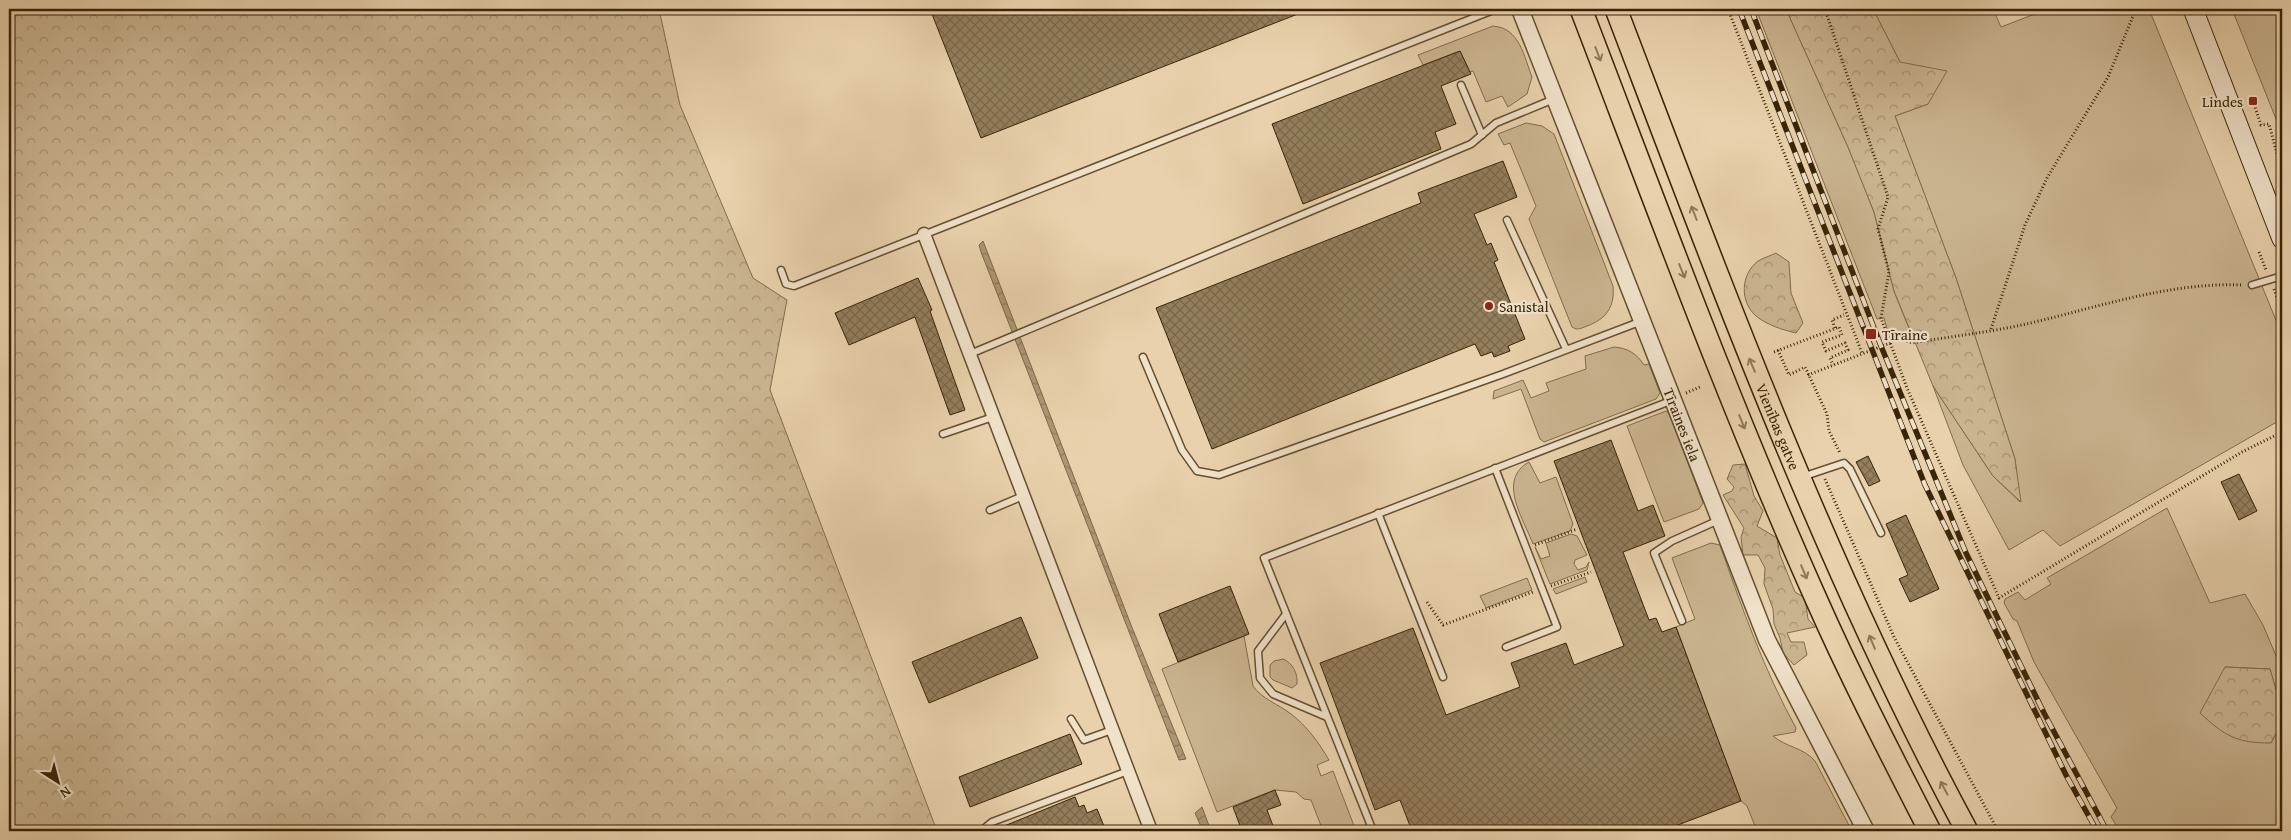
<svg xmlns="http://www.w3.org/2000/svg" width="2291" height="840" font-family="'Gentium Book Plus',serif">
	<defs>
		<pattern id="forest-crowns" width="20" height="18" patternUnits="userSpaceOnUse" patternTransform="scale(1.25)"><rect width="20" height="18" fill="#cab490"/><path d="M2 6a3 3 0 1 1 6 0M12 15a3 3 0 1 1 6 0" fill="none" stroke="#a59274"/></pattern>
		<pattern id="water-waves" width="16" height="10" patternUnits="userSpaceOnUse" patternTransform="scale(1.25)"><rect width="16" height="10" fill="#ac9674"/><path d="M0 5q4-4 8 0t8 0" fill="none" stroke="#8d7a5d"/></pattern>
		<pattern id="building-cross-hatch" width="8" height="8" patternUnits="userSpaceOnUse" patternTransform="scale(1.25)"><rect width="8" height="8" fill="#947e5d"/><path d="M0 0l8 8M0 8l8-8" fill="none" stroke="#7a674b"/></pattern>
	</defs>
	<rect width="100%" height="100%" fill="#e8d1ac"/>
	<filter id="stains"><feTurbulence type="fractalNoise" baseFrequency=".004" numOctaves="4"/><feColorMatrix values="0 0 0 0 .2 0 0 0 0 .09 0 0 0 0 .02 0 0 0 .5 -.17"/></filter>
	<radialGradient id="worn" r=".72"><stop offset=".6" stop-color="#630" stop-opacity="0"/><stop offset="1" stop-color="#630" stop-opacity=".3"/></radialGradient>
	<g fill="#cab490" stroke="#816c4c">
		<polygon points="1756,9 1786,9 1848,147 1874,212 1894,291 1914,341 1897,334 1889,336 1884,318 1877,319"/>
		<polygon points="1873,9 1993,9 2001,27 2048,9 2149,9 2282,335 2282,419 2060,546 2043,530 2009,550 1963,465 1933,386 1993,476 2020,502 2015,459 1956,278 1895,116 1928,104 1900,62"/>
		<polygon points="2232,9 2282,9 2282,134"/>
		<path d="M1493 26C1520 28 1524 57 1532 77L1527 94 1508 107 1502 96 1486 102 1473 71 1470 72 1460 51 1423 65 1418 55Z"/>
		<path d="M1526 123 1542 126 1554 134 1613 286C1615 307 1606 319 1587 326 1581 328 1578 331 1572 327L1529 219 1536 206 1510 143 1504 145 1498 134Z"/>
		<path d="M1614 347C1628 348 1637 354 1644 365L1649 364 1660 393 1656 399 1544 442 1540 439 1521 389 1493 399 1494 391 1523 380 1531 398 1549 391 1546 383 1586 369 1585 356Z"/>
		<polygon points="1666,411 1669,413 1703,503 1699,509 1664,522 1627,426"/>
		<path d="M1529 462 1540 483 1556 477 1573 524 1570 531 1533 544C1523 518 1497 480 1529 462Z"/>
		<polygon points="2167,508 2210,603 2245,594 2263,625 2282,670 2282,710 2270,669 2225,667 2271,743 2282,722 2282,831 2120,831 2111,817 2117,808 2034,662 2017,621 2013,619 2004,603 2005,599 2018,592 2025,600 2051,584 2047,578"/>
		<polygon points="1571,534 1577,536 1587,555 1575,560 1574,564 1578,570 1586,567 1589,562 1587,570 1550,584 1535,547 1541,559 1550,556 1546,543"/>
		<path d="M1711 543 1720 545C1742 608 1764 670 1796 728L1795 732 1773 736C1786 747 1804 748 1815 761L1852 831H1757L1747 806 1741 801 1676 627 1695 619 1672 558Z"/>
		<polygon points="1585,577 1587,582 1556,594 1553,589"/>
		<polygon points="1527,578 1532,590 1486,608 1480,596"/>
		<path d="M1244 636 1253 686C1262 699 1278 704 1291 714 1307 726 1319 743 1329 760L1317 765 1321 776 1333 771 1356 831H1323L1311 800 1304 799 1296 792 1275 790 1217 812 1162 669Z"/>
		<path d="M1283 659C1293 663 1298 674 1297 684L1292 688 1273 680 1270 677V665L1274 661Z"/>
	</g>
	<g fill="url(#forest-crowns)" stroke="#816c4c">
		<polygon points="9,9 659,9 680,105 753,278 787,300 770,390 937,831 9,831"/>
		<polygon points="1786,9 1873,9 1900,62 1947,71 1928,104 1895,116 1956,278 2015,459 2021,502 1993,476 1933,386 1894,291 1874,212 1848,147"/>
		<path d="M1776 253 1789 262 1791 293 1803 323 1796 333C1783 330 1767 325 1756 316 1740 302 1740 275 1758 261 1763 258 1770 256 1776 253Z"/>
		<polygon points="1745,464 1754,496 1763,511 1757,526 1777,538 1780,555 1795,592 1805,598 1808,619 1815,627 1787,633 1791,642 1804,642 1807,655 1794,665 1783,653 1780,638 1774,624 1773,609 1764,584 1765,568 1758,555 1743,555 1741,537 1744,528 1723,495 1732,491 1734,487 1727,479 1733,465"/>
		<path d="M2225 667 2270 669 2282 710V722L2271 743C2236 743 2225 736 2200 713Z"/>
	</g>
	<g fill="url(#water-waves)" stroke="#7e6848">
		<polygon points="983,241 1131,625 1186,759 1179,760 981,252 979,245"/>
		<polygon points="1202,807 1211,831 1203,831 1195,813"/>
	</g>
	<g fill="url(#building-cross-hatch)" stroke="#382407">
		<polygon points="930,9 1308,9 1308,10 981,138"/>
		<polygon points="1460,51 1471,74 1441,86 1456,124 1435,132 1441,149 1303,204 1272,124"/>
		<polygon points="1503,161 1517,197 1474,214 1487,245 1491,243 1498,260 1494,262 1525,339 1508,346 1510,351 1494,357 1492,352 1481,356 1475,344 1212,449 1156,308 1421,203 1418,193"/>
		<polygon points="918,278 932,310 930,311 965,410 950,415 915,317 849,345 835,313"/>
		<polygon points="1611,440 1638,511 1653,505 1665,536 1623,552 1649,620 1656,618 1662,632 1676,627 1741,801 1662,831 1412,831 1400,800 1375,810 1320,663 1413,628 1446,715 1520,687 1511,663 1566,643 1574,665 1624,646 1554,461"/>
		<polygon points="1868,456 1880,481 1869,486 1856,462"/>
		<polygon points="2239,474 2257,511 2239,520 2221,482"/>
		<polygon points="1906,515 1939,589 1910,602 1899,579 1908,575 1886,524"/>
		<polygon points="1230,586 1249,634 1178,662 1159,614"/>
		<polygon points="1021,617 1038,658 929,703 912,662"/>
		<polygon points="1070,734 1082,764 970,807 959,777"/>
		<polygon points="1275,790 1281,805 1267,810 1275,831 1242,831 1233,807"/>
		<polygon points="1075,797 1079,807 1084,805 1087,813 1097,809 1106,831 992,831"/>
	</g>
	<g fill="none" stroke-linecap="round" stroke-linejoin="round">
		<g stroke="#644f30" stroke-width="9">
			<g id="service">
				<polyline points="1461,85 1482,135"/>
				<polyline points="1507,220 1566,349"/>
				<polyline points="781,270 786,284 794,286 1496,9"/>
				<polyline points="2252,285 2282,276"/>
				<polyline points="970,354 1471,144 1496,123 1554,99"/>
				<polyline points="1143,357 1182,450 1197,471 1219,475 1503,374 1642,321"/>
				<polyline points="943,434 993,417"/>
				<polyline points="1495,468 1557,627 1506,647"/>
				<polyline points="1802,477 1844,463 1850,469 1881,533"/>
				<polyline points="990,510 1023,496"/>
				<polyline points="1378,513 1443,677"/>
				<polyline points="1286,614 1258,651 1260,678 1273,694 1327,717"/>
				<polyline points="1682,621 1654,553 1672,541 1719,520"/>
				<polyline points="1071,719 1084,740 1112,730"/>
				<polyline points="981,831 992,822 1128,771"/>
				<polyline points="1373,831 1264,558 1673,400"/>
			</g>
		</g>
		<g stroke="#644f30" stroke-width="15">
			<polyline id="minor" points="924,234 1151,831"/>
		</g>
		<g stroke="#644f30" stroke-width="19">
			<g id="tertiary">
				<path id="s1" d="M1520 9 1767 640 1866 831"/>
			</g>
		</g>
		<g stroke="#382407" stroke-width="21">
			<polyline id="secondary" points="2193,9 2282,239"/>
		</g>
		<g stroke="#382407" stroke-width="24">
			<g id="trunk">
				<path d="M1581 9C1657 207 1730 407 1817 601 1852 680 1891 755 1930 831"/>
				<path id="s2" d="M1616 9C1722 287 1825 568 1967 831"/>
			</g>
		</g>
		<g stroke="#382407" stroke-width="3" stroke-dasharray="1 2.5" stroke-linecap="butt">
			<polyline points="1728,9 1862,353"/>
			<polyline points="1825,9 1888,197 1878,229 1889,272 1881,318 1907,388 1999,598 2242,452 2282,432"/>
			<polyline points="2253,101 2261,125 2269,124 2282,172"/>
			<polyline points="2259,252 2266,270"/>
			<polyline points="2274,289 2282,311"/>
			<polyline points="1835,328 1832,320 1844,315"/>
			<polyline points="1991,329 2025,225 2047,178 2108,77 2136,9"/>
			<polyline points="1778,350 1789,375 1805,367 1827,414 1829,431 1840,453"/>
			<polyline points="1774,352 1839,327 1842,335 1822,342 1826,351 1845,343 1848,350 1830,358 1833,365"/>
			<path d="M1808 375 1890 343 1891 339 1898 338 1912 343C1947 337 1983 333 2017 326 2091 310 2165 282 2241 285"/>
			<polyline points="1686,393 1700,387"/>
			<polyline points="1825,479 1894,637 1998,831"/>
			<polyline points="1535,545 1577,529"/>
			<polyline points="1551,586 1591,572"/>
			<polyline points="1427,602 1443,625 1533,592"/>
		</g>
		<use href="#service" stroke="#f0e1c9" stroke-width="6"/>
		<use href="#minor" stroke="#f0e1c9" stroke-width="12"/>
		<use href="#tertiary" stroke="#f0e1c9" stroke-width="16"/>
		<use href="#secondary" stroke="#f0e1c9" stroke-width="19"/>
		<use href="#trunk" stroke="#e8d1ac" stroke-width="21"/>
		<g stroke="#382407" stroke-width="5.5">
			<g id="rail">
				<polyline points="1739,9 1925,485 2066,775 2097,831"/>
				<polyline points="1751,9 1881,346 1966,553 2044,713 2107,831"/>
			</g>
		</g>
		<use href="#rail" stroke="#f0e1c9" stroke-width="4" stroke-dasharray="11" stroke-linecap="butt"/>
	</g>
	<defs><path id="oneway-shaft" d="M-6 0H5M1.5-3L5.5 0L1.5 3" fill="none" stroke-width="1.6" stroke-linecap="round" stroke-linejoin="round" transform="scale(1.25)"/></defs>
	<g stroke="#907a5a">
		<use href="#oneway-shaft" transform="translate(1598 54) rotate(69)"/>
		<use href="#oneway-shaft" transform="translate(1694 213) rotate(-111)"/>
		<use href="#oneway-shaft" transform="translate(1682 271) rotate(68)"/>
		<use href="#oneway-shaft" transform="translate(1752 365) rotate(-113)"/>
		<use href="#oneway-shaft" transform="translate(1742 422) rotate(68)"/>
		<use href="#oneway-shaft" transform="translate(1804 572) rotate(67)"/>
		<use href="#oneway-shaft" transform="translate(1872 642) rotate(-113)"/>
		<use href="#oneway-shaft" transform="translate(1944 788) rotate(-118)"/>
	</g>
	<g fill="#8f2418" stroke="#f0e1c9" stroke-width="2">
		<rect x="2248" y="96" width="10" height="10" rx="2.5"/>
		<circle cx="1489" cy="306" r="5"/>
		<rect x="1865" y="328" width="12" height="12" rx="2.5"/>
	</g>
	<g text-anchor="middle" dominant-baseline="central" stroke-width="4.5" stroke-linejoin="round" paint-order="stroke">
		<g font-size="15" fill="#382407" stroke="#f0e1c9" text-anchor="start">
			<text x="2243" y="101" text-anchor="end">Lindes</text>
			<text x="1499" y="306">Sanistal</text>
			<text x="1882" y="334">Tīraine</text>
		</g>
		<g font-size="15" fill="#382407" stroke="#f0e1c9">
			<text stroke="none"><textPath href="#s1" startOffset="446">Tīraines iela</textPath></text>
			<text stroke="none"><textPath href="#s2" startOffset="448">Vienības gatve</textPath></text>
		</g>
	</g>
	<rect width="2291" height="840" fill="none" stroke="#e8d1ac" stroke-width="30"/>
	<rect x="10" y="10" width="2271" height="820" fill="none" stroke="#382407" stroke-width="2.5"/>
	<rect x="15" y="15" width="2261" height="810" fill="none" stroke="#382407"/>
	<g transform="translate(58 782) rotate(144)" stroke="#f0e1c9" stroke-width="4" paint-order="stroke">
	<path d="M0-4L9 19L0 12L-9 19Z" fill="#382407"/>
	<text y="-8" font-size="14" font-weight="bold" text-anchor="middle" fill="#382407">N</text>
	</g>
	<rect width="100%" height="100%" filter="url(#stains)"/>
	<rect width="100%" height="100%" fill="url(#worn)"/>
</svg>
